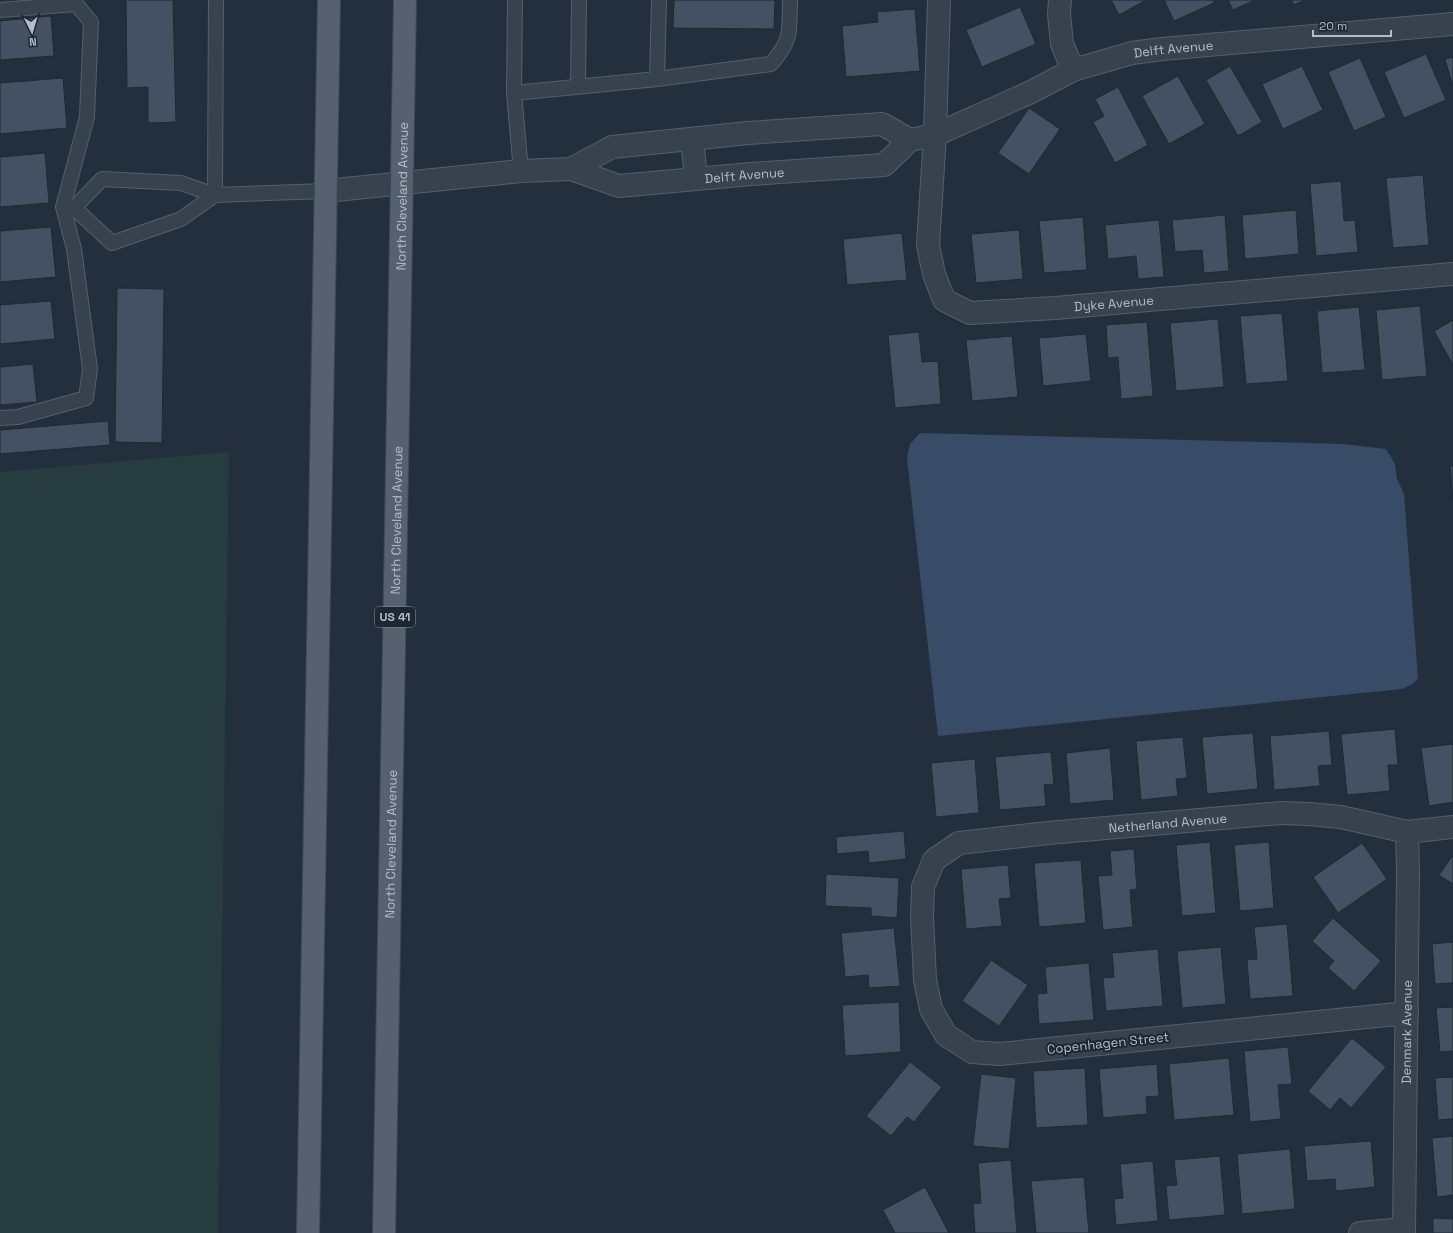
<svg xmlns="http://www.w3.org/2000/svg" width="1453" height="1233" font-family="'Space Grotesk',sans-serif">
	<rect width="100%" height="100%" fill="#242f3e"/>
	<polygon fill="#263c3f" points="229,452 218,1233 0,1233 0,472"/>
	<polygon fill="#394c67" points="920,433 1343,444 1386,449 1395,464 1397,479 1404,494 1418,678 1414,683 1402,689 938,736 907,458 910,444"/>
	<g fill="#455162" stroke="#1f2835">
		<polygon points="126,0 173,0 176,122 148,123 148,87 127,88"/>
		<polygon points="674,0 775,0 774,29 673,28"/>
		<polygon points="1111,0 1146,0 1119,15"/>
		<polygon points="1164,0 1213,0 1214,3 1174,21"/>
		<polygon points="1228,0 1255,0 1233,10"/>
		<polygon points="1291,0 1305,0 1294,5"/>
		<polygon points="1020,7 1036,44 982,67 966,30"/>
		<polygon points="915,9 920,71 846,77 842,26 878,22 877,12"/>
		<polygon points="51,16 54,56 0,60 0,21"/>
		<polygon points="1426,54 1446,100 1404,118 1384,72"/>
		<polygon points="1453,57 1453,87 1445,59"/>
		<polygon points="1360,58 1386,117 1354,131 1328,72"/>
		<polygon points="1230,66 1262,122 1238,136 1206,80"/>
		<polygon points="1302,66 1323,110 1283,129 1262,84"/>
		<polygon points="1178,76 1205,124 1169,144 1142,96"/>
		<polygon points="63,78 67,128 0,134 0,83"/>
		<polygon points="1118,87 1148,145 1115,163 1093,122 1104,116 1095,99"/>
		<polygon points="1029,108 1060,129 1029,174 998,153"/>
		<polygon points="45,153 49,203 0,207 0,157"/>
		<polygon points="1423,175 1429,245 1393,248 1386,178"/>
		<polygon points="1341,181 1344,221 1355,220 1358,252 1316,256 1310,184"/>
		<polygon points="1296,210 1299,254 1245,259 1242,215"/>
		<polygon points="1225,215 1229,271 1204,273 1202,250 1175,252 1172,220"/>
		<polygon points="1083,217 1087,270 1044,273 1039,221"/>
		<polygon points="1159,220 1164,277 1138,279 1136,256 1108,259 1105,225"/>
		<polygon points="51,227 56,277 0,282 0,231"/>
		<polygon points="1019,230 1023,279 976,283 971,234"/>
		<polygon points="902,233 907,280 847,285 843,239"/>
		<polygon points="117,288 164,289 162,443 115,442"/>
		<polygon points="51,301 55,339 0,344 0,305"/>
		<polygon points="1420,306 1427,376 1382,380 1376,310"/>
		<polygon points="1359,307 1365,370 1322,373 1317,311"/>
		<polygon points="1282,313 1288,381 1246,384 1240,316"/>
		<polygon points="1218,319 1224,387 1176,391 1170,323"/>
		<polygon points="1453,320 1453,365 1434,331"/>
		<polygon points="1147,322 1153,396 1121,399 1118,357 1108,358 1106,325"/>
		<polygon points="919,332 922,362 938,361 941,404 895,408 888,335"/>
		<polygon points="1086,334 1091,381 1043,386 1039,338"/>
		<polygon points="1012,336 1018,397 972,401 966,340"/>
		<polygon points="33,364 37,402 0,405 0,367"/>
		<polygon points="108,421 110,445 0,454 0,430"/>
		<polygon points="1450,466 1453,466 1453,499"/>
		<polygon points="1395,729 1398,765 1388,765 1390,791 1347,795 1341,734"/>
		<polygon points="1329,731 1332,765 1318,766 1320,786 1274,790 1270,736"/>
		<polygon points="1253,733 1258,789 1207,794 1202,737"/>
		<polygon points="1183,737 1187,778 1176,779 1178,796 1141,800 1136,741"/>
		<polygon points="1453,744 1453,802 1429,806 1421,748"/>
		<polygon points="1110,748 1114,800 1070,804 1066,753"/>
		<polygon points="1051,752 1054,784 1044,785 1046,806 1000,810 995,757"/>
		<polygon points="975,759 979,813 936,817 931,763"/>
		<polygon points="904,831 906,859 869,863 868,851 837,854 836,837"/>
		<polygon points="1210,842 1216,913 1182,916 1176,845"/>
		<polygon points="1269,842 1274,908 1240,911 1234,845"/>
		<polygon points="1362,843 1387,879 1338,913 1313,877"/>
		<polygon points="1134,849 1137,889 1130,890 1133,927 1103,930 1098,876 1112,875 1110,851"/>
		<polygon points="1453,855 1453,884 1439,875"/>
		<polygon points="1081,860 1086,923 1039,927 1034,863"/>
		<polygon points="1008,865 1011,898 999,899 1002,926 966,929 961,869"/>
		<polygon points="826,874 899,878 897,918 871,916 871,908 825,906"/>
		<polygon points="1333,918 1381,961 1354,991 1328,968 1334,961 1312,941"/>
		<polygon points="1287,924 1293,996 1250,999 1247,960 1257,959 1254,927"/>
		<polygon points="894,928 900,986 869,988 868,975 845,977 841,933"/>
		<polygon points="1453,942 1453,983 1435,984 1432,944"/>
		<polygon points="1221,947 1226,1004 1182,1008 1177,951"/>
		<polygon points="1158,949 1163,1006 1106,1011 1103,978 1114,977 1112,953"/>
		<polygon points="991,960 1028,985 999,1026 962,1001"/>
		<polygon points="1089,963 1094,1020 1039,1024 1037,994 1047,993 1045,967"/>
		<polygon points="899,1002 901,1052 845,1056 842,1005"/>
		<polygon points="1453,1007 1453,1051 1440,1052 1436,1008"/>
		<polygon points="1352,1038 1386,1067 1351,1108 1340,1098 1330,1110 1308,1091"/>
		<polygon points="1288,1047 1292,1084 1278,1085 1281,1119 1250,1122 1244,1051"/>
		<polygon points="1229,1058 1234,1115 1174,1120 1169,1064"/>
		<polygon points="910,1062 942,1087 914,1122 907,1117 891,1136 866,1116"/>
		<polygon points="1157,1064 1159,1096 1146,1097 1147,1114 1103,1118 1099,1069"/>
		<polygon points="1085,1068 1088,1125 1036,1128 1033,1071"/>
		<polygon points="981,1074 1016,1078 1009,1149 973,1146"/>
		<polygon points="1453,1077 1453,1119 1438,1120 1435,1078"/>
		<polygon points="1453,1136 1453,1195 1437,1197 1432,1138"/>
		<polygon points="1371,1141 1375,1187 1336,1191 1335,1179 1307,1181 1304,1146"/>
		<polygon points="1290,1149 1295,1209 1242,1214 1237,1154"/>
		<polygon points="1220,1156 1225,1215 1169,1220 1166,1186 1177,1185 1174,1160"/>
		<polygon points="1011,1160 1017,1233 975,1233 973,1204 981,1203 978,1163"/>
		<polygon points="1153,1161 1158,1221 1116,1225 1114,1199 1123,1198 1120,1164"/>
		<polygon points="1084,1177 1089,1233 1036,1233 1031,1181"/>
		<polygon points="925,1187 949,1233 895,1233 883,1210"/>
		<polygon points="1433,1218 1453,1219 1453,1233 1433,1233"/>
	</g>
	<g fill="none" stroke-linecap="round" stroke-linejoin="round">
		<g stroke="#565f6c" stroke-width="16">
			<g id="lane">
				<polyline points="216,0 215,195 326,191"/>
				<polyline points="0,10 76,4 91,22 87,117 63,207 74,249 90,369 86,398 18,417 0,418"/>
				<polyline points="657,79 659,0"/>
				<polyline points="578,86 579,0"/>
				<polyline points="514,93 515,0"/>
				<path d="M521 171 514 93 657 79 771 64C793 39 789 31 790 0"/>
				<polygon points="102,179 181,183 215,195 181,219 112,243 74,208"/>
			</g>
		</g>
		<g stroke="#565f6c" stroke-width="24">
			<g id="street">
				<path id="s1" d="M939 0 935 135 928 245 934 274 944 300 970 313 1055 308 1453 274"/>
				<polyline points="1060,0 1059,14 1062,44 1073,70"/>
				<polyline points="692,139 696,179"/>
				<polyline points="571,169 612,147 748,133 882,124 910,140"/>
				<path id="s2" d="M326 191 521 171 571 169 619 186 751 174 884 165 910 140 935 135 1031 92 1073 70 1132 53 1162 49 1453 24"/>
				<path id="s3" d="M1407 1013 1000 1054 972 1052 946 1035 931 1009 925 980 922 917 923 887 934 860 959 843 1048 833 1281 813 1309 814 1341 817 1407 832 1453 827"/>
				<polyline points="1360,1233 1404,1229"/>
				<path id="s4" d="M1404 1233 1408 873 1407 832"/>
			</g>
		</g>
		<g stroke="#414a57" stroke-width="24">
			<g id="primary">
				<polyline points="308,1233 329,0"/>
				<path id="s5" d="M384 1233 405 0"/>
			</g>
		</g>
		<use href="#lane" stroke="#38414e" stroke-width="14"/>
		<use href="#street" stroke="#38414e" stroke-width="22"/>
		<use href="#primary" stroke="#56606e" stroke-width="22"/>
	</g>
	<g text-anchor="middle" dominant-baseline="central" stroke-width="4" stroke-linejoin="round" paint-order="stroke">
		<rect fill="#1d2633" stroke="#878f9c" stroke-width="1" x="375" y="607" width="40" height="20" rx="3"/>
		<g font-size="12" font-weight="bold" fill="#b4bcc9">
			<text x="395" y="617">US 41</text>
		</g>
		<g font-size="13" fill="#b4bcc9" stroke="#1d2633">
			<text stroke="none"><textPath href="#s2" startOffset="880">Delft Avenue</textPath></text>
			<text stroke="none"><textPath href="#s2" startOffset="423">Delft Avenue</textPath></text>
			<text stroke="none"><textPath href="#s5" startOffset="1037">North Cleveland Avenue</textPath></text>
			<text stroke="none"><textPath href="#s1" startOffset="476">Dyke Avenue</textPath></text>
			<text stroke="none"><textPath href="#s5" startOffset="713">North Cleveland Avenue</textPath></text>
			<text stroke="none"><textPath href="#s3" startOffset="890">Netherland Avenue</textPath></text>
			<text stroke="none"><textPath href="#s5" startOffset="389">North Cleveland Avenue</textPath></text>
			<text stroke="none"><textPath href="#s4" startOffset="201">Denmark Avenue</textPath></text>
			<text transform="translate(1108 1043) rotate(-6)">Copenhagen Street</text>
		</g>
	</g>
	<g transform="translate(32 32) rotate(175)" stroke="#1d2633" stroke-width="3" paint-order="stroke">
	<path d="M0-3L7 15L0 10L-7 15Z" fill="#b4bcc9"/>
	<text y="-6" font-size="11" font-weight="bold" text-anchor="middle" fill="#b4bcc9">N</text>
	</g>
	<path d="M1313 30v6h78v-6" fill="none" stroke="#b4bcc9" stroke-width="2"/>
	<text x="1319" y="30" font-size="12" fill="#b4bcc9" stroke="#1d2633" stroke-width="3" paint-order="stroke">20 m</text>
</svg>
